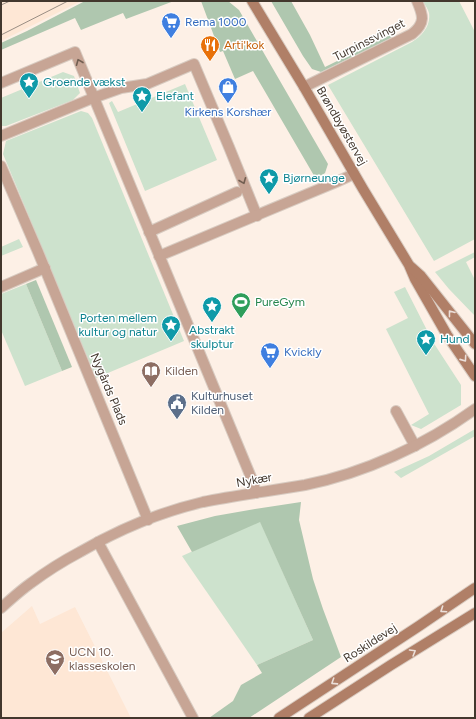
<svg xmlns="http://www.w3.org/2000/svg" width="476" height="719" font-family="Figtree,sans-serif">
	<rect width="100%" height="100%" fill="#fdf0e6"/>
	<g fill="#fee7d5">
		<polygon points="1,1 81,1 1,41"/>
		<polygon points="32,606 40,624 75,607 131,718 1,718 1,633"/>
	</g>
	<g fill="#cde2cd">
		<path d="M423 1H459L475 32V239L434 261 328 85 412 42C422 36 431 26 429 13 428 9 425 5 423 1Z"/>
		<polygon points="63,72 74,76 80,93 73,100 6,126 1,126 1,98"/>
		<polygon points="185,84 217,160 145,191 109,103 112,101 118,112"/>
		<polygon points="81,111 88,113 92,118 184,341 96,378 3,154 6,141"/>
		<polygon points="19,239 23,247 1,256 1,247"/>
		<polygon points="475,252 475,257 466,262 475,280 475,316 449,289 435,272"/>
		<polygon points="26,284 62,371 25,386 1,330 1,294"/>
		<polygon points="405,287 433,342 461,385 461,405 421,429 411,425 429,414 386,329 408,318 394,292"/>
		<polygon points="475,429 475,436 401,478 394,472 429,456"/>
		<polygon points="260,521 313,640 257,665 182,556"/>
	</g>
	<g fill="#afc7af">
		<polygon points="85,1 174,1 126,19 123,13 81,30 75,18 1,50 1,43 27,31"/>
		<polygon points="201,1 228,1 239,10 328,164 325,173 316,179 253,71 235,79 223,51 220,52"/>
		<polygon points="271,1 291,1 310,35 325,67 390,35 391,38 321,72 312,69 303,56"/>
		<polygon points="36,280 72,367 62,371 26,284"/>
		<polygon points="301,502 299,520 313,579 323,609 341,657 249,718 209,718 233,701 241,685 262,673 257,665 313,640 260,522 192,552 177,526 215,516 255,509"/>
	</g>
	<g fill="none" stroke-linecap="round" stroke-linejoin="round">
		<g stroke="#d8cbc1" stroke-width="12">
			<g id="street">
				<polyline points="1,83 75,52 253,482 256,493"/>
				<path d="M304 87 412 34C426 23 423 15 417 1"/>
				<polyline points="1,136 93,98 121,88 147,84 194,64 229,147 257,216"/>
				<polyline points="1,166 38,252 148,520"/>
				<polyline points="149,232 237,192"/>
				<polyline points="159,256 334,183 354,174"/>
				<polyline points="1,287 45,268"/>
				<polyline points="396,411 415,446"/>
				<polyline points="98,542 193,718"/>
				<path d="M1 608C11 599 21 590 31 583 47 571 63 561 80 552 118 530 160 512 203 502 237 495 271 491 305 485 365 473 425 445 475 409"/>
			</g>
		</g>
		<g stroke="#d8cbc1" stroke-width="12">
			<g id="secondary">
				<polyline points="252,1 304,87 363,189 409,265 415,279 447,335 475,376"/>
				<polyline points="411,267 421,276 475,344"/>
				<polyline points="279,718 419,626 475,588"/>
				<polyline points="309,718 391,665 475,613"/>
			</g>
		</g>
		<use href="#street" stroke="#c7a595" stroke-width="10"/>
		<use href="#secondary" stroke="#b07f67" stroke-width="10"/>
		<g stroke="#998d83" stroke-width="1">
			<polyline points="1,5 10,1"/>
			<polyline points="1,35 68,1"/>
		</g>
	</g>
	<defs><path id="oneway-chevron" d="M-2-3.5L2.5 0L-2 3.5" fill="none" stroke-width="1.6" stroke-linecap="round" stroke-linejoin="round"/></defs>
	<g stroke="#715e51">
		<use href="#oneway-chevron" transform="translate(79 62) rotate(-112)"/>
		<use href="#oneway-chevron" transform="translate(243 181) rotate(68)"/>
	</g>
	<g stroke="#ebdfd9">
		<use href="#oneway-chevron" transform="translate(451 313) rotate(-128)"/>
		<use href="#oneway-chevron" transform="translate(464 359) rotate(55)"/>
		<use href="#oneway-chevron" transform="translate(443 610) rotate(146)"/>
		<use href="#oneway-chevron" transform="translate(413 652) rotate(-31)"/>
		<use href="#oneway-chevron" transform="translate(334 682) rotate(147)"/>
	</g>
	<defs>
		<g id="supermarket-pin" transform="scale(1)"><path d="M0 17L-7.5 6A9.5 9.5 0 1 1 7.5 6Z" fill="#3f7fe0" stroke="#fff"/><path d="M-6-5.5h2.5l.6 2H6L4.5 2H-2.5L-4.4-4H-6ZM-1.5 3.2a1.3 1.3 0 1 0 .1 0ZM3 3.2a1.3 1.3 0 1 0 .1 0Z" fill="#fff"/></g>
		<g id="restaurant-pin" transform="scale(1)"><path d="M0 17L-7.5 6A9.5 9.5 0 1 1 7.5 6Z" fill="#e8710a" stroke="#fff"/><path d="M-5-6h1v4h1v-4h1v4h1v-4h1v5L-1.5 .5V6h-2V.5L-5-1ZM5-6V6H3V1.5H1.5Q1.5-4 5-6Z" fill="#fff"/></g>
		<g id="sight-pin" transform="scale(1)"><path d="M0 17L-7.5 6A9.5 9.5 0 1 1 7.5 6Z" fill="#0f9aa8" stroke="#fff"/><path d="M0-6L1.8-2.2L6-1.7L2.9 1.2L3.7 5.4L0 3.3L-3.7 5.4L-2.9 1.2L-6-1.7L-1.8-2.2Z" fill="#fff"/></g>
		<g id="shop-pin" transform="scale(1)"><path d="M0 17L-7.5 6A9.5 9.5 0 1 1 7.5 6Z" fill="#3f7fe0" stroke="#fff"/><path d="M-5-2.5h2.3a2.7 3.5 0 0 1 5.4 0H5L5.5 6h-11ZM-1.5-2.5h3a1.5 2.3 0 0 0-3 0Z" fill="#fff"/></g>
		<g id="stadium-pin" transform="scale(1)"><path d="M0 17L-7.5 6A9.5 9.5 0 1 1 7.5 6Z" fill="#2e9e5b" stroke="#fff"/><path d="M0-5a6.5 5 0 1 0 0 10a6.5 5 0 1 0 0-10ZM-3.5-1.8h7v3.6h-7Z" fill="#fff"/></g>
		<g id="library-pin" transform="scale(1)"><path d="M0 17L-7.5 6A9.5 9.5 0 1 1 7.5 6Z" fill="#8d6e63" stroke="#fff"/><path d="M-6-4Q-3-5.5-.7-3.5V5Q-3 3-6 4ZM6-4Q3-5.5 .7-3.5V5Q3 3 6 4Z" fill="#fff"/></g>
		<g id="civic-pin" transform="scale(1)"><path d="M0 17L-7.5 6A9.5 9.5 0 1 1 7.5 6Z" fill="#5c6f8a" stroke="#fff"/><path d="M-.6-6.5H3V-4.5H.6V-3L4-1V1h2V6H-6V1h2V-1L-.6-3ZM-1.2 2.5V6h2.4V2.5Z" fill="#fff"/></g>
		<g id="school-pin" transform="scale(1)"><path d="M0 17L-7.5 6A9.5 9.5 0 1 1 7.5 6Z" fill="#8d6e63" stroke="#fff"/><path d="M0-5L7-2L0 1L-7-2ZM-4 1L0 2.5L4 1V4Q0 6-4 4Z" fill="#fff"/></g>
	</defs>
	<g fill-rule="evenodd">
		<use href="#supermarket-pin" x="171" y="22"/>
		<use href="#restaurant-pin" x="210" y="45"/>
		<use href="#sight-pin" x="29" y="82"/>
		<use href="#shop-pin" x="228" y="87"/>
		<use href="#sight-pin" x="142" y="96"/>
		<use href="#sight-pin" x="269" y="178"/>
		<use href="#stadium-pin" x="241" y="302"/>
		<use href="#sight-pin" x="212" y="306"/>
		<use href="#sight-pin" x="171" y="325"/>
		<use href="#sight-pin" x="426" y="339"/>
		<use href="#supermarket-pin" x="270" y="352"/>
		<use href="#library-pin" x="151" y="371"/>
		<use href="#civic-pin" x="177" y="403"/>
		<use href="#school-pin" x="55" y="659"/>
	</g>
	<g text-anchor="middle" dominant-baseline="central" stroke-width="3" stroke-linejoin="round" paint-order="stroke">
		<g font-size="12" fill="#366cbe" stroke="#fff" text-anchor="start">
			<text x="185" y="22">Rema 1000</text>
			<text x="228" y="112" text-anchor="middle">Kirkens Korshær</text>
			<text x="284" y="352">Kvickly</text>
		</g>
		<g font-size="12" fill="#43372d" stroke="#fff">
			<text transform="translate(369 40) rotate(-27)">Turpinssvinget</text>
			<text transform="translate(342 126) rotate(60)">Brøndbyøstervej</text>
			<text transform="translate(109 389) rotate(67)">Nygårds Plads</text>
			<text transform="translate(254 480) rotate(-10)">Nykær</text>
			<text transform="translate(370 643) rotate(-33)">Roskildevej</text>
		</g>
		<g font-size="12" fill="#c56008" stroke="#fff" text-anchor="start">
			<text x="224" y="45">Arti'kok</text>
		</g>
		<g font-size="12" fill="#0d838f" stroke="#fff" text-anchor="start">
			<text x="43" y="82">Groende vækst</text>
			<text x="156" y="96">Elefant</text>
			<text x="283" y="178">Bjørneunge</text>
			<text x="157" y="318" text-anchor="end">Porten mellem<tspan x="157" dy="14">kultur og natur</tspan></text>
			<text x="212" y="330" text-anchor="middle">Abstrakt<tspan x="212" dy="14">skulptur</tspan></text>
			<text x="440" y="339">Hund</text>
		</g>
		<g font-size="12" fill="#27864d" stroke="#fff" text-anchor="start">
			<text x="255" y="302">PureGym</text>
		</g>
		<g font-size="12" fill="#785e54" stroke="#fff" text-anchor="start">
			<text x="165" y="371">Kilden</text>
			<text x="69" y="652">UCN 10.<tspan x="69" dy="14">klasseskolen</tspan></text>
		</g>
		<g font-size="12" fill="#4e5e75" stroke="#fff" text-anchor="start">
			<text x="191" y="396">Kulturhuset<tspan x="191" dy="14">Kilden</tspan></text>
		</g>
	</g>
	<rect width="476" height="719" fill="none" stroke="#43372d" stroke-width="4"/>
</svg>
